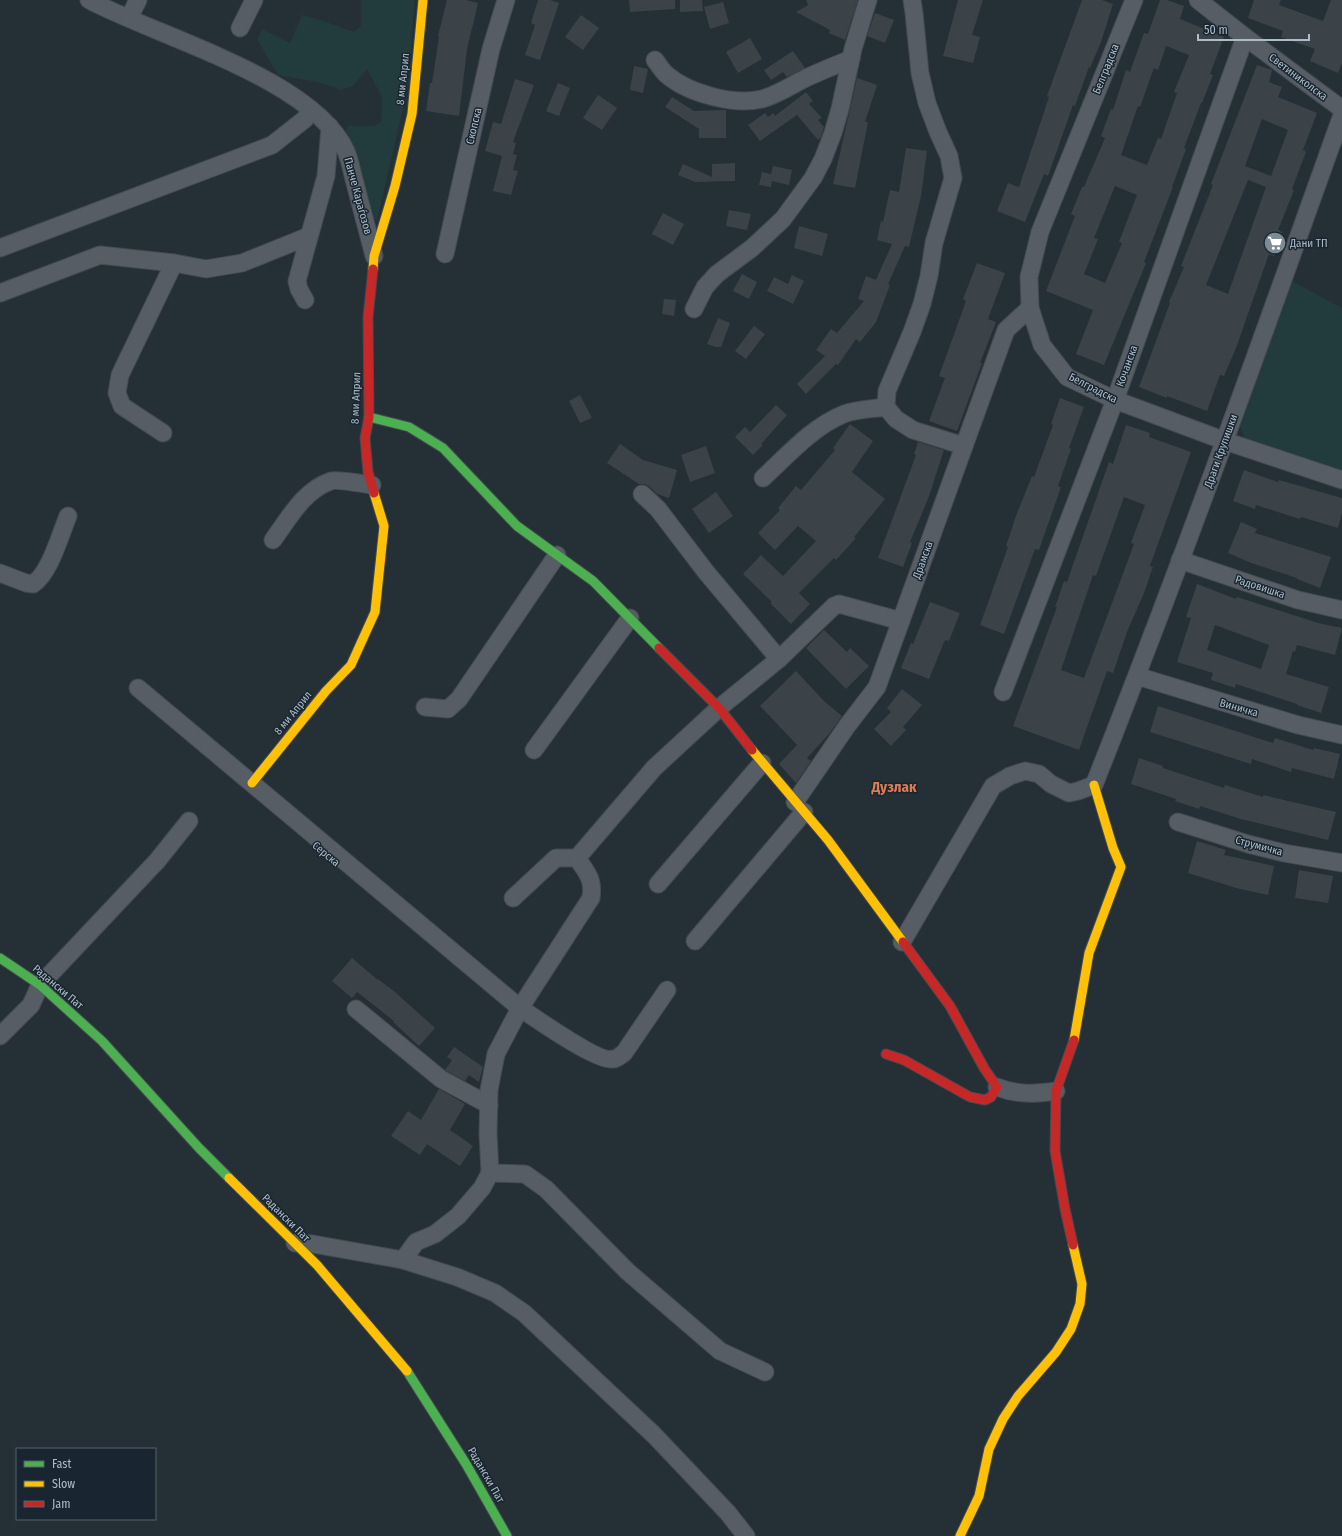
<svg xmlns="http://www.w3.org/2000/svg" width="1342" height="1536" font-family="'Fira Sans Condensed',sans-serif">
	<rect width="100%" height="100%" fill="#252f36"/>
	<g fill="#223b3c">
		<path d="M361 0H415L408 87 377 221 370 214 344 135 348 126H374L381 122 382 97 367 69 353 86 340 90C321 80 299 80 278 75L257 40 262 29 290 43 302 15 324 21 354 32 361 26Z"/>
		<polygon points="1292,281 1342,308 1342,473 1256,444 1244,437 1240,426"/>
	</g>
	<g fill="#3b4349" fill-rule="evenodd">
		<polygon points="447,0 466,0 478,3 467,49 459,116 426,111 430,83 432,83 439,37 438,36"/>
		<polygon points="538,0 550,0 559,3 540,60 525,55 535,25 531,23"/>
		<polygon points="629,0 675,0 675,9 630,12"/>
		<polygon points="680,0 702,0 703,11 680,12"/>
		<polygon points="806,0 858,0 845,40 829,33 830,30 796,12 808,5"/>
		<polygon points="958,0 983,0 972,35 980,37 973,63 943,56"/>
		<polygon points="1082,0 1102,0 1113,4 1101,42 1090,68 1089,67 1075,106 1073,105 1048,176 1044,174 1025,222 997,211 1008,183 1019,187 1049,97 1047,96"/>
		<path d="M1160 0H1167L1184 6 1180 19 1224 37 1210 74 1213 75 1202 103H1201L1184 148 1186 149 1172 187H1173L1144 262 1146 263 1104 365 1076 354 1093 310 1046 291 1075 216 1071 214 1082 187H1084L1105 138 1101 136 1111 109 1113 110 1126 70 1130 72 1144 33 1148 34ZM1166 46 1189 55 1174 92 1177 93 1161 139 1158 138 1147 165 1121 155 1138 106 1140 107 1154 68 1158 70ZM1115 186 1137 195 1119 242 1122 243 1105 283 1084 274 1098 239 1094 238Z"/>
		<polygon points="1254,0 1281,0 1279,5 1323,21 1331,0 1342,0 1342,63 1338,73 1310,61 1315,49 1281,37 1283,31 1248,18"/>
		<polygon points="723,2 729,23 710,29 704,7"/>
		<polygon points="875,13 894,20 885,43 867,36"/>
		<polygon points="581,15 599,28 583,50 565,37"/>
		<polygon points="750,38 762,59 738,73 726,52"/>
		<polygon points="793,51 805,68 787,77 783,72 771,80 764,70"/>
		<path d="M1257 65 1272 70 1269 82 1282 87 1278 97 1317 113 1303 150 1306 152 1292 189 1294 190 1278 230 1282 232 1274 256 1269 254 1236 348 1224 376 1220 375 1207 411 1167 396V398L1139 387 1170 303 1169 302 1184 267 1181 266 1213 185 1211 184ZM1262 119 1288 130 1271 176 1245 166ZM1248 180 1266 187 1228 294 1206 285Z"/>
		<polygon points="634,66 648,69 643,93 630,90"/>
		<polygon points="857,78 877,85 865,122 868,122 855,188 833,184"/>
		<polygon points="515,79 534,85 513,142 516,143 513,154 517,155 513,170 518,171 511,195 493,191 502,156 485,151 493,122 501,124"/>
		<polygon points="558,83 570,88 559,116 546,111"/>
		<polygon points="806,92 813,101 809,104 822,118 818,120 824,127 821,137 818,140 797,115 760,141 748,125 765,113 768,117 773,113 775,116"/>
		<polygon points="598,95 617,108 602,130 583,118"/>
		<polygon points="672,97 694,111 726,110 726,138 699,138 699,129 665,107"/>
		<polygon points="906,148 927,151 921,196 909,247 905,246 888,284 890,285 876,322 860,342 856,339 838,365 836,364 806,394 797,384 825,356 816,350 831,329 837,333 864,301 858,299 866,276 876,280 892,244 877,240 881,221 883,222 890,190 899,192"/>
		<polygon points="735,163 735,181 695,182 678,175 683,164 712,177 712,164"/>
		<polygon points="773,166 792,170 789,185 772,181 771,187 759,185 762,172 771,174"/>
		<polygon points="729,210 751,214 747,230 726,226"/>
		<polygon points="663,213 684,224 673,245 652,234"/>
		<polygon points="799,226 828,234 822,256 794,248"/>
		<polygon points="977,263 1005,273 988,319 996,322 980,363 982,363 957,431 929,421 945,378 939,376 966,301 963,299"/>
		<polygon points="742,274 757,282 749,299 733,291"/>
		<polygon points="792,275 804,281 793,304 767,291 774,277 788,284"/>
		<polygon points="664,299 676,300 674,316 662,314"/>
		<polygon points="718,318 730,323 721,347 716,347 707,344"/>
		<polygon points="754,326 765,334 746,359 735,351"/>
		<polygon points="580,395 592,418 580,423 569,401"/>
		<polygon points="1060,398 1084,407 1069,448 1071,449 1058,486 1061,487 1039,550 1035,549 1004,634 980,625 1008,547 1006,546 1016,516 1032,476 1034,477 1053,425 1051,424"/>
		<polygon points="776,405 787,415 761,444 763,445 753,455 735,437 745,427 750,432"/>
		<polygon points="850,424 873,441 852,472 885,499 854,537 856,538 836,560 834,558 799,593 810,604 791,624 770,603 772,602 743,574 761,555 783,576 816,541 798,526 775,550 758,533 780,510 778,508 796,486 801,490 835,450 833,448"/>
		<path d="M1126 425 1150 433 1149 437 1191 452 1150 566 1153 567 1144 593 1127 632 1113 673 1107 671 1079 750 1013 726 1057 607H1055L1064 581 1067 582 1109 462 1113 464ZM1124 497 1145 505 1131 543 1134 544 1084 678 1061 670 1093 575 1096 576Z"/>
		<polygon points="918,442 944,450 928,499 910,542 912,543 903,567 878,558 916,455 914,454"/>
		<polygon points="620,444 643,460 677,470 669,498 657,494 649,486 644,484 639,484 607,463"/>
		<polygon points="706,446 715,473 690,482 681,455"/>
		<polygon points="1244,470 1278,482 1279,480 1342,498 1342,513 1338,528 1301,517 1300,519 1256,505 1255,509 1233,501"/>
		<polygon points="716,492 733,516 709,533 692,509"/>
		<polygon points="1241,522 1257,529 1255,533 1331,557 1320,588 1297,579 1297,578 1251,563 1228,553"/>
		<path d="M1197 584 1236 599 1237 597 1318 623 1342 628 1335 655 1297 645 1295 652 1293 651 1286 674 1329 687 1321 713 1297 705V704L1236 684 1235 688 1211 680 1213 673 1177 662 1191 618 1186 617ZM1215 625 1269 645 1261 669 1207 650Z"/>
		<polygon points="930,602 960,613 949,641 945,640 929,679 901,668 911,643 913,644"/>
		<polygon points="824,630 847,652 850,648 869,666 846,689 806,648"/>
		<polygon points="796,671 825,702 842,716 829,734 807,758 811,761 796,783 779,764 797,745 760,706"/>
		<polygon points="902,689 922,705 903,727 906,730 891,746 874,729 891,712 887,708"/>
		<polygon points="1158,706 1273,743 1275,738 1313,750 1314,748 1340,754 1334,779 1292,768 1291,772 1252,759 1251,764 1150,732"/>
		<polygon points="1139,758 1163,766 1163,768 1224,788 1225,785 1263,797 1263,795 1336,812 1328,840 1241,819 1200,806 1199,809 1175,801 1176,799 1131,784"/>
		<polygon points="1197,841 1226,850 1224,855 1274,866 1268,895 1236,888 1188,873"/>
		<polygon points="1299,870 1333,876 1328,903 1295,898"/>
		<polygon points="352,958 378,980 378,979 395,992 435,1028 419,1046 393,1022 394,1021 357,992 352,998 332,981"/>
		<polygon points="454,1047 483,1067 479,1082 469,1075 465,1081 445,1070 452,1060 447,1057"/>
		<polygon points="439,1089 465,1104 450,1130 473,1146 460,1166 427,1144 420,1155 391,1136 408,1111 421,1120"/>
	</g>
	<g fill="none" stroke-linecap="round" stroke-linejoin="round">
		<g stroke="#444b50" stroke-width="19">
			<g id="street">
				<path d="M89 0C158 37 312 78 346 151 350 160 352 173 355 183 361 207 368 232 374 256"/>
				<polyline points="912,0 914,13 920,73 927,103 938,132 949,156 953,178 934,243 929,276 922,304 912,332 887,391 886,407 896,419 913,430 964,446"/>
				<polyline points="1134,0 1040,232 1029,277 1030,308 1042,345 1067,377 1115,400 1225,441 1342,480"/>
				<polyline points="1198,0 1245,37 1342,109"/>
				<polyline points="129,18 138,0"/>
				<polyline points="240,28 254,0"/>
				<path d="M655 60C659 65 662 71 667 75 688 93 734 106 762 99 777 95 792 85 806 78 821 71 836 65 851 59"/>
				<polyline points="0,248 272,145 305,119 311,110"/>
				<polyline points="445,254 491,49 506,0"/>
				<polyline points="0,293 100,255 174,263 206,269 242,263 309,236"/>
				<polyline points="305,300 299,289 297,281 326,176 330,127"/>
				<polyline points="694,309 705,287 717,274 752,248 783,219 813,178 823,159 833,133 840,109 853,49 868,0"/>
				<polyline points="163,433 122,406 117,393 120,375 174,263"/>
				<path d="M763 478C788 455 812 427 844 414 857 409 872 409 886 407"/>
				<polyline points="642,494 658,509 706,572 779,659"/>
				<path d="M273 540C289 518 304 490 331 481 337 479 364 484 372 485"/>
				<polyline points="1180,560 1298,600 1342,610"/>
				<path d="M0 573 26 583 33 584C50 573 60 535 68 516"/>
				<polyline points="1137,676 1298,725 1342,735"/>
				<path d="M138 688 520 1008C535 1018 599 1063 613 1059 617 1059 621 1055 624 1053L667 990"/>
				<polyline points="1003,692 1115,400 1245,37"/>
				<polyline points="425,707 448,709 459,699 557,555"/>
				<polyline points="534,750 630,618"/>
				<polyline points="795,802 847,726 877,687 1006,330 1030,308"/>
				<polyline points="1178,822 1248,844 1284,853 1342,863"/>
				<polyline points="658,884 762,763"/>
				<polyline points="513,898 556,858 577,858 654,768 719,708 779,659 834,606 839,604 901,621"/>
				<polyline points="695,941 804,812"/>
				<path d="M902 942 993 786 1010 776 1025 771 1039 774 1051 784 1069 793 1078 791 1094 785C1182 563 1262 339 1342 115"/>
				<polyline points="356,1009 441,1079 489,1105"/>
				<polyline points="0,1036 31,1005 40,985 157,861 189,821"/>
				<path d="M997 1087C1017 1095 1035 1094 1056 1091"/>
				<path d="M490 1173 488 1134 489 1090 496 1054 520 1008 591 898C594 879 587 873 577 858"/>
				<polyline points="295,1243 313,1244 403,1260 457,1277 495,1293 524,1313 654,1435 728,1513 746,1536"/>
				<polyline points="403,1260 416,1242 435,1234 458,1216 482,1188 490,1173 525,1174 546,1189 627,1271 720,1351 765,1372"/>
			</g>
		</g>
		<g stroke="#444b50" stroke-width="11">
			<g id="fast">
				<polyline points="369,417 409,427 443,448 517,526 593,581 659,648"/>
				<polyline points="0,958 40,985 102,1041 199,1148 229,1178"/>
				<polyline points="407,1371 466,1464 507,1536"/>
			</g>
		</g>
		<g stroke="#444b50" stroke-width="11">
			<g id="slow">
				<polyline points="373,269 374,256 395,186 412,114 423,0"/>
				<polyline points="752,750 828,840 903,942"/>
				<polyline points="252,783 326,691 351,665 375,612 384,526 374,493"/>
				<polyline points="1074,1040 1089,953 1121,867 1113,848 1094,785"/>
				<polyline points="229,1178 317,1265 407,1371"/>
				<polyline points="960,1536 979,1496 989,1449 1003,1419 1018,1396 1056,1352 1071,1329 1080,1304 1082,1284 1073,1245"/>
			</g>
		</g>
		<g stroke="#444b50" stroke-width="11">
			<g id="jam">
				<polyline points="373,269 368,317 369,417 365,438 368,472 374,493"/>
				<polyline points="659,648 719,708 752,750"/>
				<polyline points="886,1054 904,1060 970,1097 985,1100 991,1097 997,1087 984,1068 950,1006 903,942"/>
				<polyline points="1073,1245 1065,1209 1055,1151 1056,1091 1074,1040"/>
			</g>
		</g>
		<use href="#street" stroke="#565d64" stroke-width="17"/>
		<use href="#fast" stroke="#4caf50" stroke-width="9"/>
		<use href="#slow" stroke="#ffc107" stroke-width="9"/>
		<use href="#jam" stroke="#c62828" stroke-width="9"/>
	</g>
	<defs>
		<g id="supermarket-disc" transform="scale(1.15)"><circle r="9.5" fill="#7e8b95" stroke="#192631"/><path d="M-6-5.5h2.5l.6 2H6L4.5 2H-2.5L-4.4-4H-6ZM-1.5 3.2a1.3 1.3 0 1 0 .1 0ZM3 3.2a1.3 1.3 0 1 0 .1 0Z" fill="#fff"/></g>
	</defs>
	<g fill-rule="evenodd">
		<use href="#supermarket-disc" x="1275" y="243"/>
	</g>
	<g text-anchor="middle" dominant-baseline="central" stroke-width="3" stroke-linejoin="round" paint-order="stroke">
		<g font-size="11" fill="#aebcc8" stroke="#192631">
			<text transform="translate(1106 69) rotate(-68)">Белградска</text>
			<text transform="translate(1298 77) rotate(37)">Светиниколска</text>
			<text transform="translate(403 79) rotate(-84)">8 ми Април</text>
			<text transform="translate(474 126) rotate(-77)">Скопска</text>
			<text transform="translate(358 196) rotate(75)">Панче Караѓозов</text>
			<text transform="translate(1127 366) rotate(-70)">Кочанска</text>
			<text transform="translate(1093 388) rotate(27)">Белградска</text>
			<text transform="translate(356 398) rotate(-88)">8 ми Април</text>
			<text transform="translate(1221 451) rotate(-70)">Драги Крупишки</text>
			<text transform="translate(923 560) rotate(-70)">Драмска</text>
			<text transform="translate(1260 587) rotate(18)">Радовишка</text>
			<text transform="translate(1239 708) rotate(16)">Виничка</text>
			<text transform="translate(293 713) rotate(-51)">8 ми Април</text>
			<text transform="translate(1259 846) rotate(15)">Струмичка</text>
			<text transform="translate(326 854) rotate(40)">Серска</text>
			<text transform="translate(58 987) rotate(40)">Радански Пат</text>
			<text transform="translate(286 1218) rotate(45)">Радански Пат</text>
			<text transform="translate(486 1475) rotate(60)">Радански Пат</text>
		</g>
		<g font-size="11" fill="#aebcc8" stroke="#192631" text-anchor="start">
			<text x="1290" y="243">Дани ТП</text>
		</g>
		<g font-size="15" font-weight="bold" fill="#df7c53" stroke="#192631">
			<text x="894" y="787">Дузлак</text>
		</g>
	</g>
	<rect x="16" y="1448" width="140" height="72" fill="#192631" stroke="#55626d"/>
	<rect x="24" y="1461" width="20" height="6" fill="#4caf50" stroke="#55626d"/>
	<text x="52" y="1468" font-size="12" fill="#aebcc8">Fast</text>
	<rect x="24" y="1481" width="20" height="6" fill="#ffc107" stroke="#55626d"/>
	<text x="52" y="1488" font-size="12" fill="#aebcc8">Slow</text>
	<rect x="24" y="1501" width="20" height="6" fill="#c62828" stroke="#55626d"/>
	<text x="52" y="1508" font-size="12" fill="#aebcc8">Jam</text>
	<path d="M1198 34v6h111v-6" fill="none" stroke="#aebcc8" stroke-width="2"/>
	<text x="1204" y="34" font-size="12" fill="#aebcc8" stroke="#192631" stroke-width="3" paint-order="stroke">50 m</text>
</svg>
